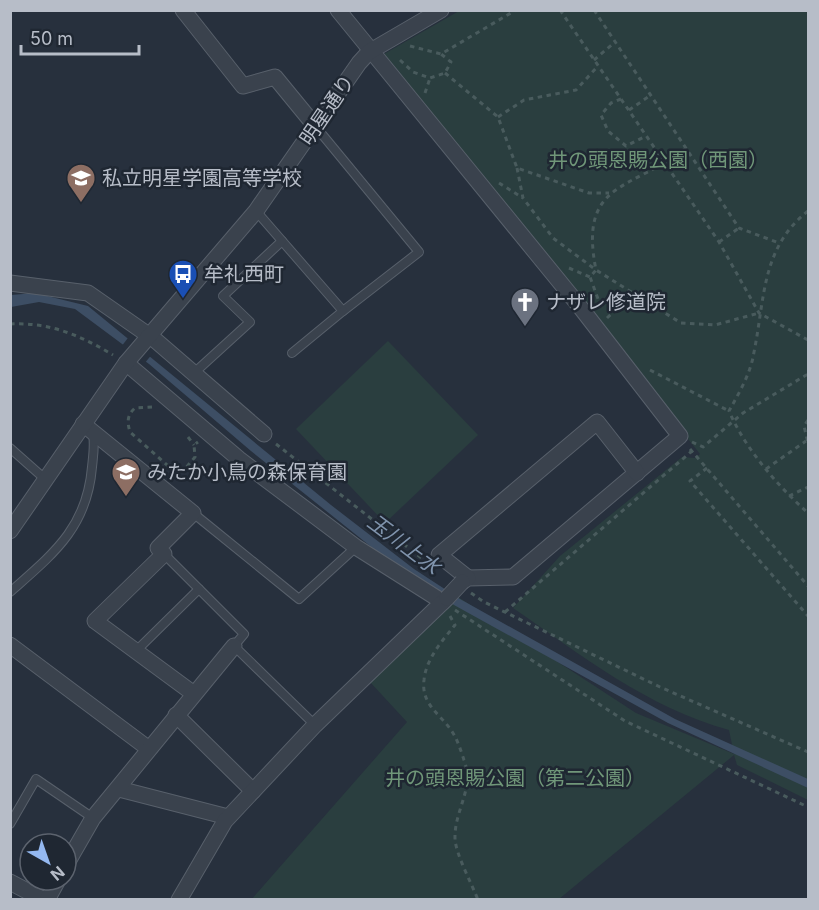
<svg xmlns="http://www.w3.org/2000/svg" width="819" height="910" font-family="Inter,'Noto Sans JP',sans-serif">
	<rect width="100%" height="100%" fill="#27303d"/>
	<g fill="#2a3e3f">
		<path d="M459 11H808V800L737 765 734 755 559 899 251 900 407 722 370 682 455 595 636 713 734 754 729 730C648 708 581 655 513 608L560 556 682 457 695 458 700 454 384 54Z"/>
		<polygon points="388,341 478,435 385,523 296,429"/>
	</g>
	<polygon fill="#3d4e64" points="35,293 88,306 331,505 414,569 460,599 675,719 808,779 808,788 668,723 454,605 404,573 251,451 149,364 75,309 39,302 11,307 11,295"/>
	<polygon fill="#27303d" points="131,334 153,353 144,364 121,347"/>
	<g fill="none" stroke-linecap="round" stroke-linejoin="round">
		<g stroke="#58606b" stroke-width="10">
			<g id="lane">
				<polyline points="256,211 343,311 419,252 316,127"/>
				<polyline points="292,353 343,311"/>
				<polyline points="194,373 250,322 223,296 282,241"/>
				<polyline points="10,448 45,479"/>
				<polyline points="193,513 299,599 356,547"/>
				<polyline points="164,554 244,634 234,646 315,725"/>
				<path d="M10 592C53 554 87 528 92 467 93 457 95 445 93 435"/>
				<polyline points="136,651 199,589"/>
				<polyline points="10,824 36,779 93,818"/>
			</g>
		</g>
		<g stroke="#58606b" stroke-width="17">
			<g id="street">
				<polyline points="183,10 243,86 275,77 316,127"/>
				<polyline points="338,10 581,308 680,436 513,577 468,578 462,582"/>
				<polyline points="10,283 88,293 154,339 264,434"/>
				<polyline points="126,363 239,459 356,547 443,602"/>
				<polyline points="83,424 193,513 158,548 164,554 95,621 194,694"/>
				<polyline points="10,531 126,363 256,211 359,63 369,52 441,10"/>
				<polyline points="468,578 439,555 597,422 637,473"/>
				<polyline points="10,645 149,749"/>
				<polyline points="176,715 253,791"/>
				<polyline points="119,789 228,817"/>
				<polyline points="66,865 93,818 234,646"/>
				<polyline points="10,882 44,900"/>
				<polyline points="47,900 58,880"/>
				<polyline points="179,900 225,821 315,725 447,598"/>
			</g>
		</g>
		<g stroke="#495b5d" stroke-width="3" stroke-dasharray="4.5 4.5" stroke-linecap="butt">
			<polyline points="560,10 719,242 759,313 808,340"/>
			<polyline points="594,10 739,228 779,243"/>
			<polyline points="410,46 441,54 516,10"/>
			<polyline points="400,60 413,72 430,78 445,73 451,62 441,54"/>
			<polyline points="594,60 615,42"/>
			<polyline points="445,73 498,117 517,168 589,193 609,193"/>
			<polyline points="425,93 430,78"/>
			<polyline points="621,99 611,103 601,115 608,131 626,146 646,136"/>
			<polyline points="629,110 651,95"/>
			<polyline points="498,117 524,100 576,90 598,66"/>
			<path d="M686 148C632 191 578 180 596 270L681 323 715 325 759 313"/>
			<polyline points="517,168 523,198 553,238 596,270 590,277 601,307"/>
			<polyline points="499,183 523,198"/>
			<path d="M808 211C761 248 765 299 754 352 751 373 739 393 729 411 746 450 777 485 808 513"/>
			<polyline points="719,242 739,228"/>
			<polyline points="569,268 590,277"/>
			<polyline points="607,318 634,293"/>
			<path d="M10 324C49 322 80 335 113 355"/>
			<polyline points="650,370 729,411"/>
			<path d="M152 407 135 408C127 415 127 422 130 432L175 472 184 470 195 457 194 445 198 442"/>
			<polyline points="808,420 804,426 808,443"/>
			<polyline points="188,437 194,445"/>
			<polyline points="692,442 703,447 743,413 808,374"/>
			<polyline points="276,444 424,560"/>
			<polyline points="690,449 808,586"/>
			<polyline points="707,468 690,481 808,616"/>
			<polyline points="766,469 806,441"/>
			<polyline points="789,496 808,487"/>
			<polyline points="471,593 484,602 660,687 808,752"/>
			<polyline points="455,610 625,721 808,807"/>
			<polyline points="505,612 692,451"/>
			<path d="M450 616 455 625C442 641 426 659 424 680 421 704 439 713 451 730 457 738 461 751 464 760 475 789 454 810 455 839 456 855 472 884 478 900"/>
		</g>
		<use href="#lane" stroke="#3a424d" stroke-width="8"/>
		<use href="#street" stroke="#3a424d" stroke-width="15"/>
		<g stroke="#58606b" stroke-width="17" stroke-linecap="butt">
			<polyline id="street-bridge" points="447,598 462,582"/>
		</g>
		<use href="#street-bridge" stroke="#3a424d" stroke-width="15"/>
	</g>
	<defs>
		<g id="school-pin" transform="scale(1.5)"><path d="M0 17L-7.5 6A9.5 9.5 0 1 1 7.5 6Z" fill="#8d6e63" stroke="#1f2732"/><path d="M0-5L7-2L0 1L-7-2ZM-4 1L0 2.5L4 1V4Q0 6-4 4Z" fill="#fff"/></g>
		<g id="bus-pin" transform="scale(1.5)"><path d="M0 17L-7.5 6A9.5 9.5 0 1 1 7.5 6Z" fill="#1a4fb4" stroke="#1f2732"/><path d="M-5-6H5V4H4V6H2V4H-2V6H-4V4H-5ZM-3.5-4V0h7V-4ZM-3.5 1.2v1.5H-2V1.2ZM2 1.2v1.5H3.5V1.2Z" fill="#fff"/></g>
		<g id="church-pin" transform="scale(1.5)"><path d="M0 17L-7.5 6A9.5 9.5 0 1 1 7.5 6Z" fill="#6b7280" stroke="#1f2732"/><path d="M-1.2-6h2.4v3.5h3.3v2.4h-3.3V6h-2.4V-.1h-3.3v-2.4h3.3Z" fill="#fff"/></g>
	</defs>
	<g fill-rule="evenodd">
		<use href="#school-pin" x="81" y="178"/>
		<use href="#bus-pin" x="183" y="274"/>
		<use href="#church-pin" x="525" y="302"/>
		<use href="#school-pin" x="126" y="472"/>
	</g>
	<g text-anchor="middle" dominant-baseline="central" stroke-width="5" stroke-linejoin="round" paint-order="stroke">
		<g font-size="20" fill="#b7bdc8" stroke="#1f2732">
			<text transform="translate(327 110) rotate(-56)">明星通り</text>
		</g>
		<g font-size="20" fill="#709779" stroke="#1f2732">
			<text x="658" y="160">井の頭恩賜公園（西園）</text>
			<text x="515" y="778">井の頭恩賜公園（第二公園）</text>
		</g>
		<g font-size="20" fill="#b7bdc8" stroke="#1f2732" text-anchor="start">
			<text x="102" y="178">私立明星学園高等学校</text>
			<text x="204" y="274">牟礼西町</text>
			<text x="546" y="302">ナザレ修道院</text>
			<text x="147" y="472">みたか小鳥の森保育園</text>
		</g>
		<g font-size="21" font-style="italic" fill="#8094ad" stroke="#1f2732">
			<text transform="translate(404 544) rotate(37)">玉川上水</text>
		</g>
	</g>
	<rect width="819" height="910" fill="none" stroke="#b7bdc8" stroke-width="24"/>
	<g transform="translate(48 862) rotate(140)"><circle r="28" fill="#1f2732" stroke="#5c636e" stroke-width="1.5"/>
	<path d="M0-4.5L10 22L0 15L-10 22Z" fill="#94b8f0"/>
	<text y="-9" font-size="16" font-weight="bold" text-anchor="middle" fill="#b7bdc8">N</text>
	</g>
	<path d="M21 45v9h118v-9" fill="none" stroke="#b7bdc8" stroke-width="3"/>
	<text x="30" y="45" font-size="18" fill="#b7bdc8" stroke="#1f2732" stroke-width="4.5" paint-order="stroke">50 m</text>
</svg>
